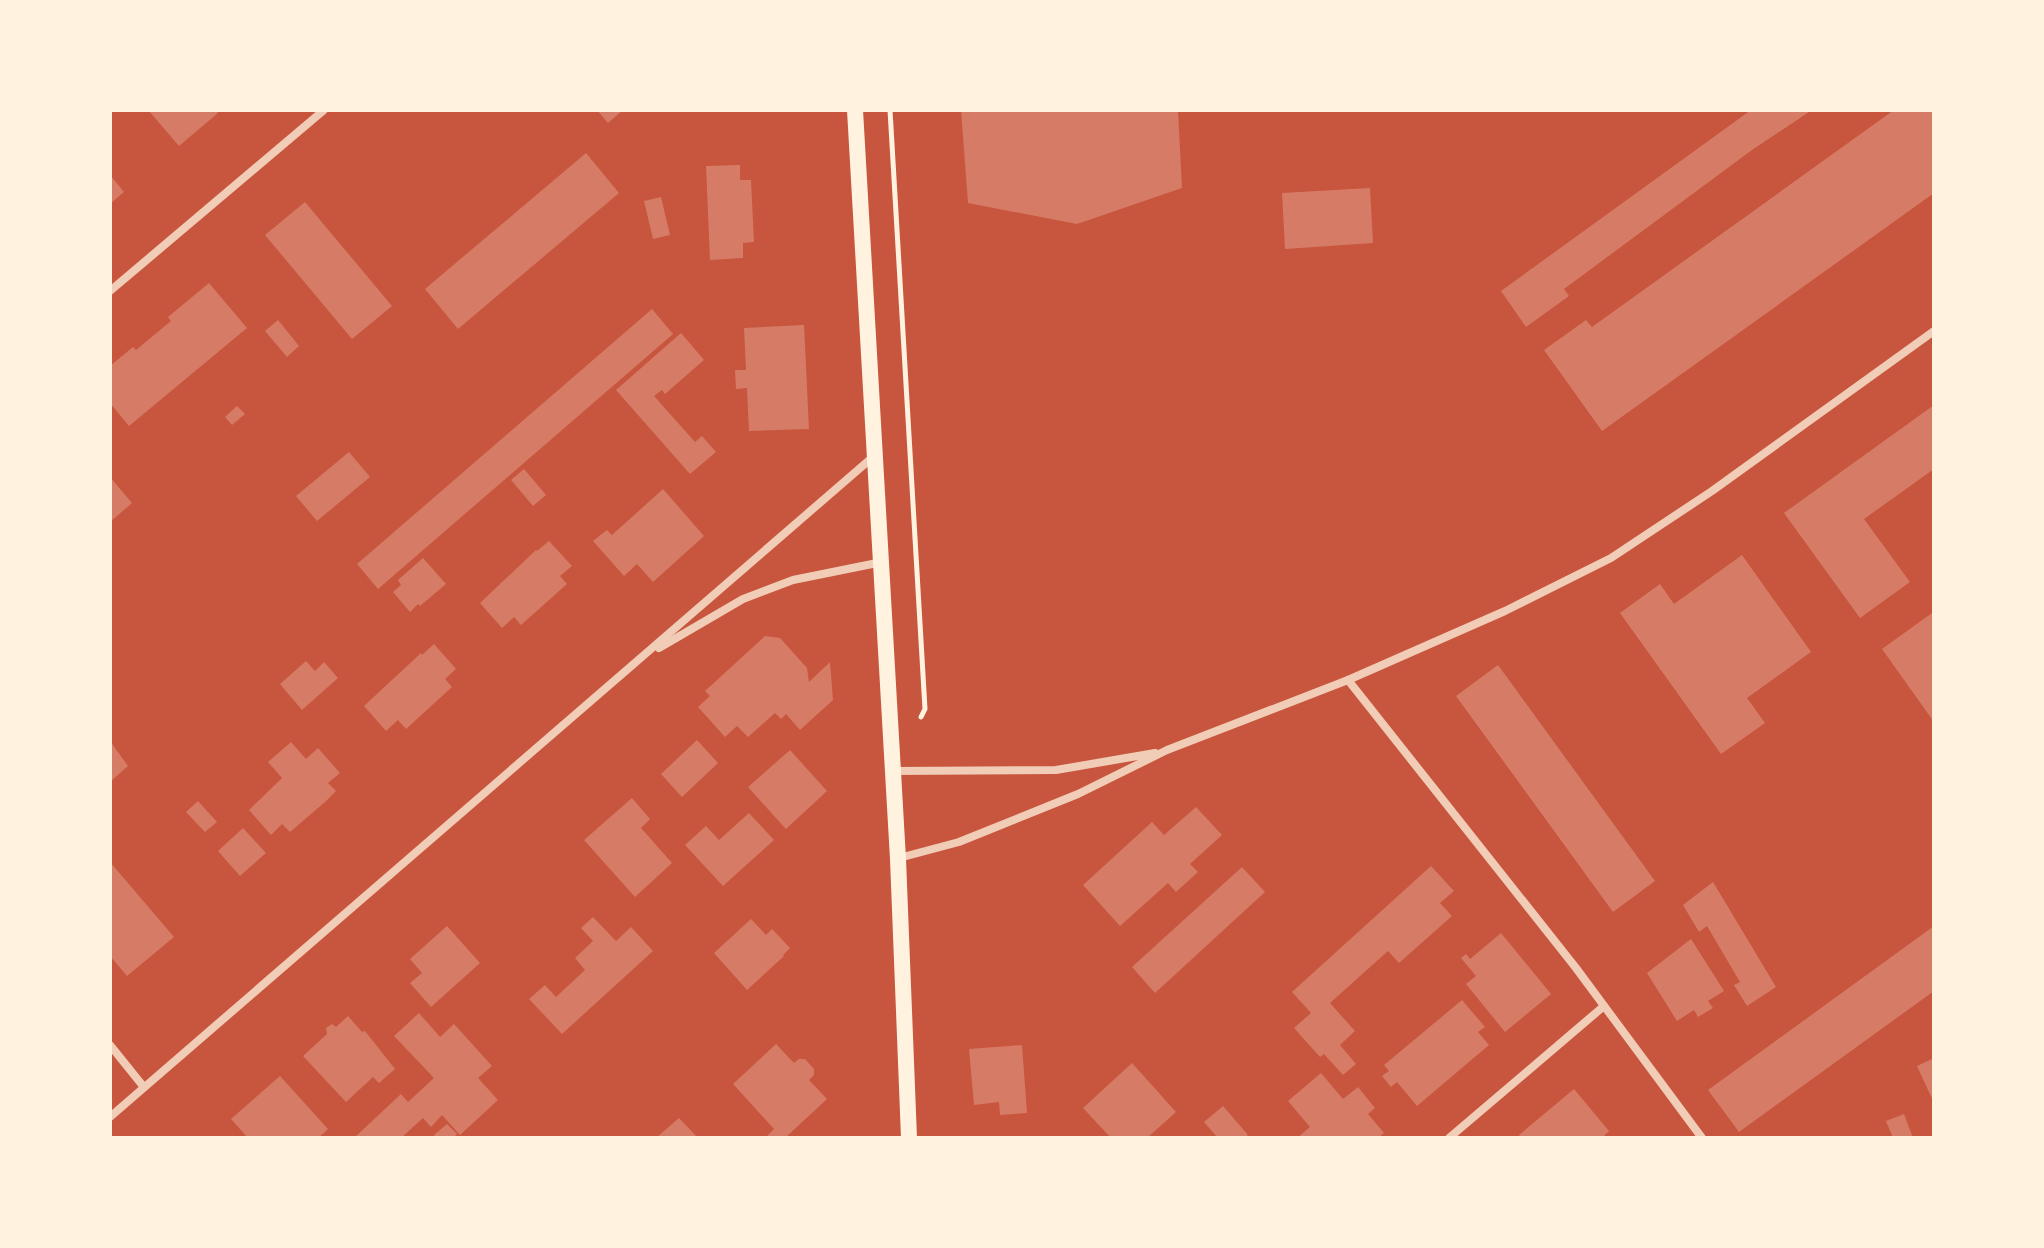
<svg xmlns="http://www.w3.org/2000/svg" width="2044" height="1248" font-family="Signika,sans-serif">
	<rect width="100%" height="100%" fill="#c8553d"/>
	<g fill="#d67c66">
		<polygon points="148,110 215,110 218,113 179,146"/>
		<polygon points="597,110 623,110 608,123"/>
		<polygon points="961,110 1178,110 1182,188 1077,224 968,203"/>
		<polygon points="1751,110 1812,110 1752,150 1564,289 1569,296 1526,327 1501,291"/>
		<polygon points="1894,110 1934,110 1934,193 1602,431 1544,350 1586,320 1592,327"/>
		<polygon points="586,153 619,193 458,329 425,289"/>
		<polygon points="740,165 740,180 751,180 754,242 743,243 743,258 710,260 706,166"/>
		<polygon points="110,175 124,192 110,204"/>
		<polygon points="1370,188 1373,243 1285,249 1282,193"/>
		<polygon points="661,197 670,235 653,239 644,201"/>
		<polygon points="305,202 392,306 352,339 265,235"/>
		<polygon points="209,283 247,328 129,426 110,403 110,366 133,347 136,350 171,321 168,317"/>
		<polygon points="652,309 673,334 378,589 357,564"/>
		<polygon points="278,320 299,346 287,357 265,331"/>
		<polygon points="804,325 809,429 749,431 747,388 736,389 735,370 746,370 744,328"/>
		<polygon points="681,333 704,360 665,394 662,390 654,396 695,442 702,436 716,452 690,474 616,390"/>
		<polygon points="1934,405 1934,469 1864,519 1910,582 1860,618 1784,513"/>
		<polygon points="237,406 245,414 232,425 225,417"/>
		<polygon points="349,452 370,477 317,521 296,496"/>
		<polygon points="524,469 546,495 533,506 511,480"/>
		<polygon points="110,477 132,503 110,522"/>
		<polygon points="663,489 704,536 653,582 637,564 624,576 593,541 607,530 612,535"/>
		<polygon points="549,541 572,566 560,576 567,584 521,625 514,617 502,628 480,603 536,550 537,551"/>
		<polygon points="1742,555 1811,652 1747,698 1765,723 1721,754 1620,613 1660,584 1674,604"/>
		<polygon points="423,558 446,584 420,606 418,604 410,612 393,592 401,585 398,580"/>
		<polygon points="1932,613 1934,616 1934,722 1882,649"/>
		<polygon points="765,636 780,638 807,668 809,682 830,662 833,700 800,730 786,714 781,719 775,713 748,737 737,726 725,737 698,707 710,696 705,691"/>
		<polygon points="434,644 456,669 445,679 452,687 406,729 398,720 386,731 364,706 421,653 422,655"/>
		<polygon points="306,661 315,671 324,662 338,678 302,710 280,684"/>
		<polygon points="1498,665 1655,881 1613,912 1456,696"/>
		<polygon points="697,740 718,763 682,797 661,774"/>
		<polygon points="110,741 128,766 110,782"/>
		<polygon points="291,742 306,759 318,748 340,773 328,783 336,791 325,802 290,832 282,824 271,835 249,810 282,778 268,762"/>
		<polygon points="790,750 827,791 786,829 748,787"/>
		<polygon points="632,798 650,819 641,828 672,863 635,897 584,840"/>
		<polygon points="198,801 217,822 205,832 186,812"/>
		<polygon points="1196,807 1222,835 1190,864 1198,872 1176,892 1168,883 1120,926 1083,885 1152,822 1164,835"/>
		<polygon points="749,813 774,840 723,886 685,845 706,826 719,840"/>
		<polygon points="243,828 266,853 240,876 218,851"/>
		<polygon points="110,862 174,937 127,976 110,956"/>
		<polygon points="1431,866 1454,891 1440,903 1452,916 1399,963 1388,951 1330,1003 1355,1031 1340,1045 1356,1064 1343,1075 1324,1054 1320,1057 1294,1028 1311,1013 1292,992"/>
		<polygon points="1242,867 1265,892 1155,993 1132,967"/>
		<polygon points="1713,882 1776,987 1747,1006 1734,985 1740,982 1707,926 1699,932 1683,905"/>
		<polygon points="593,917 616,941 631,927 653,951 562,1034 529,999 545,985 556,997 585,970 575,958 593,941 581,928"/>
		<polygon points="751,919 766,935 772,929 790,948 783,955 784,956 747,990 714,953"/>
		<polygon points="447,926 480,963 431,1007 410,983 422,973 410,959"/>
		<polygon points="1934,926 1934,991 1739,1132 1708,1090"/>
		<polygon points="1501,933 1551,994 1505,1032 1466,984 1476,976 1461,958 1466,954 1470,959"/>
		<polygon points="1691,939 1724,991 1708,1001 1713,1008 1698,1017 1694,1010 1677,1021 1647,973"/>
		<polygon points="1462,1000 1485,1027 1478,1032 1489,1045 1417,1106 1397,1082 1391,1087 1382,1076 1389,1071 1384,1065"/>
		<polygon points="419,1013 440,1037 454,1024 492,1066 478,1078 498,1100 460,1135 442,1115 431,1127 423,1118 401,1138 354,1138 401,1094 408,1102 434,1078 394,1036"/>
		<polygon points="348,1016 362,1032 365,1031 395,1069 379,1083 373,1077 346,1102 303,1056 327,1034 326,1028 332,1024 336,1027"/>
		<polygon points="776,1044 794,1063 799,1059 805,1059 814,1069 814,1075 809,1080 827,1099 785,1138 765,1138 774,1129 733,1084"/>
		<polygon points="1022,1045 1027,1113 1000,1115 999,1102 974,1105 969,1049"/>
		<polygon points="1934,1058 1934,1103 1917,1066"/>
		<polygon points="1132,1063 1176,1112 1147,1138 1111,1138 1083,1108"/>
		<polygon points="1321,1073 1343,1099 1358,1087 1375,1108 1368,1114 1384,1133 1378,1138 1297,1138 1310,1127 1288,1101"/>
		<polygon points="280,1076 328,1129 318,1138 248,1138 231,1119"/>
		<polygon points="1574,1089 1609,1131 1602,1138 1521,1138 1519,1135"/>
		<polygon points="1223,1106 1248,1135 1244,1138 1218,1138 1204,1122"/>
		<polygon points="1904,1114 1913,1138 1893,1138 1886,1121"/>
		<polygon points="679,1118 698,1138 656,1138"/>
		<polygon points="447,1124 457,1134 453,1138 437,1138 434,1135"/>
	</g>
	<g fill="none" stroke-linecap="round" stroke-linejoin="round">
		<polyline stroke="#fff3e0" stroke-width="5" points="890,110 925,709 921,717"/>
		<g stroke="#f1ccb7" stroke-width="8">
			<polyline points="110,291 324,110"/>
			<polyline points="659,648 743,599 793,580 882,562"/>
			<polyline points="1348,680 1576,968 1702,1138"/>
			<polyline points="892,771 1056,770 1155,753"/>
			<polyline points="899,858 959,842 1078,794 1167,750 1348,680 1505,611 1611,558 1712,491 1934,331"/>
			<polyline points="110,1045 143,1086"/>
			<polyline points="110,1117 874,456"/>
			<polyline points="1449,1138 1604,1006"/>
		</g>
		<polyline stroke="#fff3e0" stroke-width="16" points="855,110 898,859 909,1138"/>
	</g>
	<rect width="2044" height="1248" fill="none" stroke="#fff3e0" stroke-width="224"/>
</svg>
